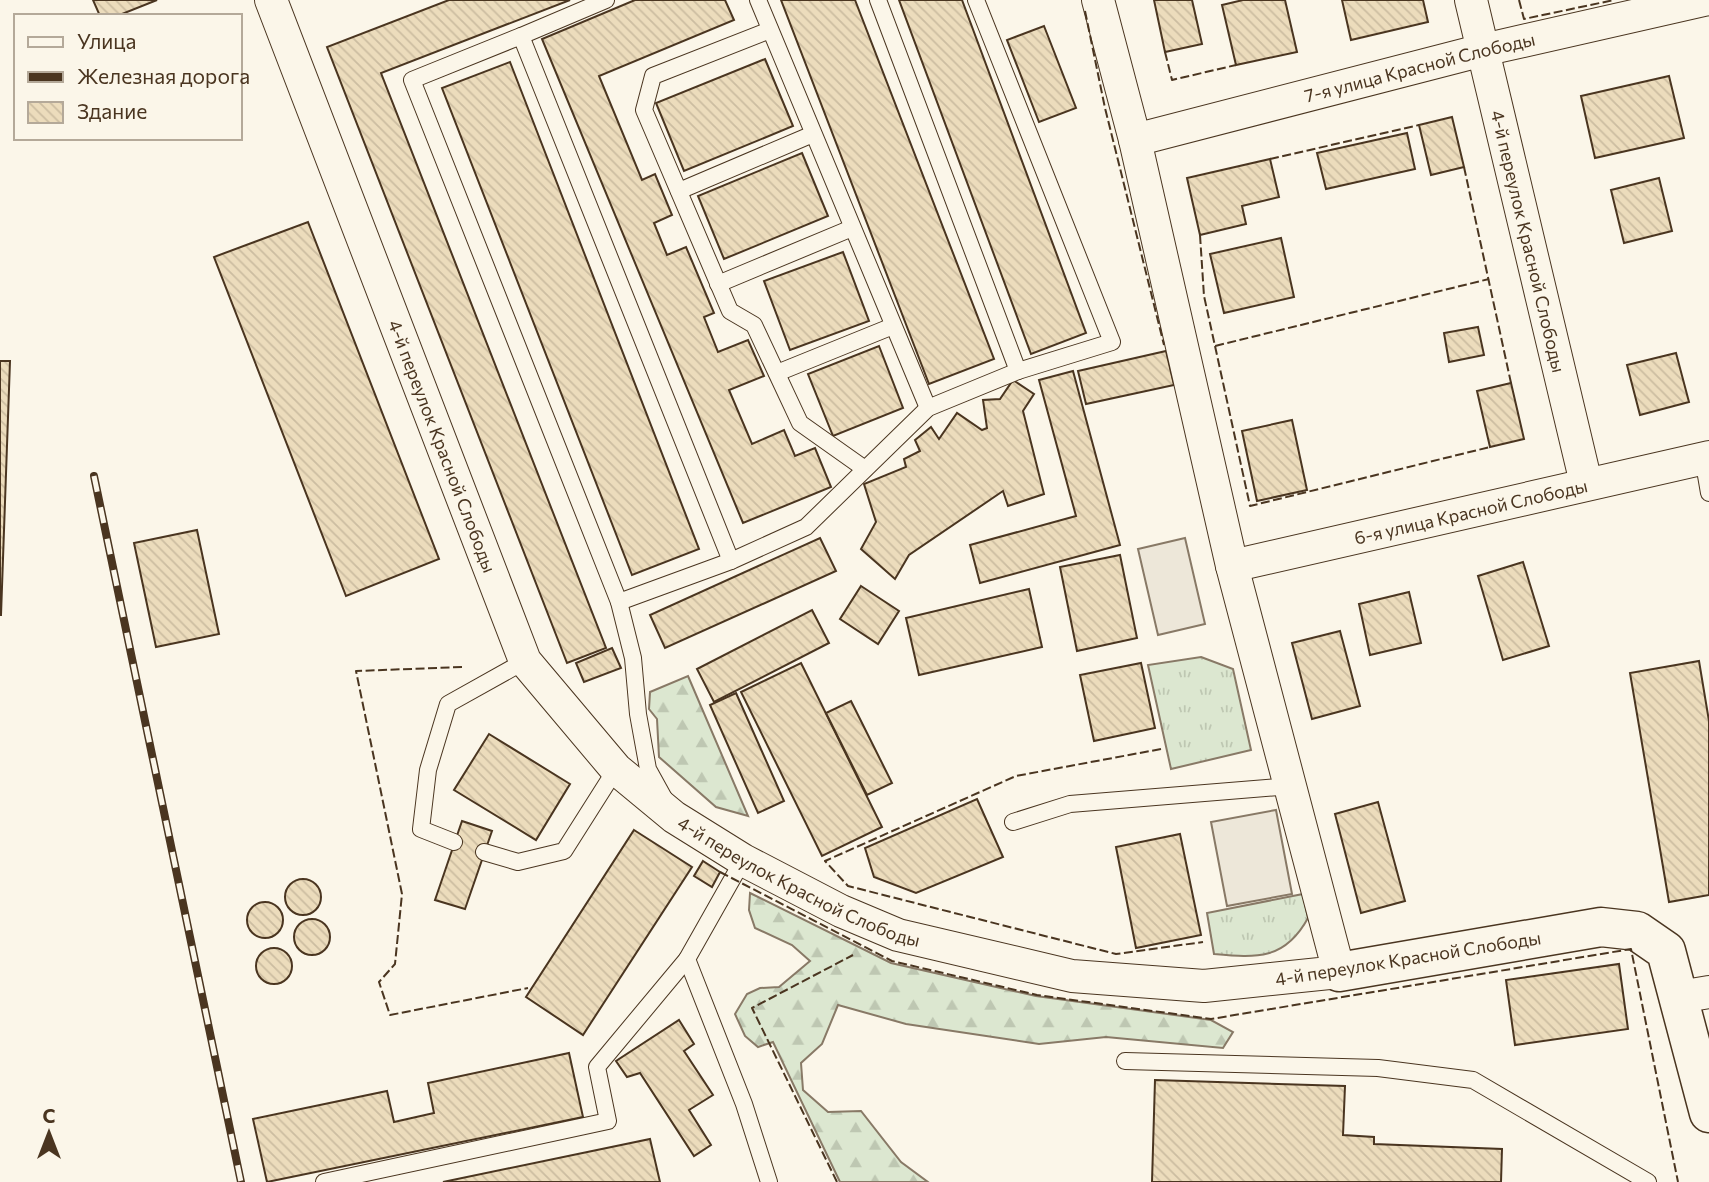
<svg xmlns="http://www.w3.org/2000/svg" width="1709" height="1182" font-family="Commissioner,sans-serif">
	<defs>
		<pattern id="grass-tufts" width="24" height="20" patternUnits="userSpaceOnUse" patternTransform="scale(1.75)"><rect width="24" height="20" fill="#dce7d0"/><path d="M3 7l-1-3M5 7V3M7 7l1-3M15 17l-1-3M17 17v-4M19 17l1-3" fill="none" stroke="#bec7b2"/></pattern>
		<pattern id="forest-firs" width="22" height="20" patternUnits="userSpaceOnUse" patternTransform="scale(1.75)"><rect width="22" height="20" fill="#dce7d0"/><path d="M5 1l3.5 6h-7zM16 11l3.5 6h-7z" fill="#bec7b2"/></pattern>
		<pattern id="building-back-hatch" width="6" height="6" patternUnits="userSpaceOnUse" patternTransform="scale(1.75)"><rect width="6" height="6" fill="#ecdcbc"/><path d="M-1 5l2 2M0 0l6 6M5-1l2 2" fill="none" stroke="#ccbda1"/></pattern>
	</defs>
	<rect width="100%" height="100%" fill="#fbf6e9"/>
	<g fill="url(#grass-tufts)" stroke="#887966" stroke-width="2">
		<polygon points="1201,657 1233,669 1251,750 1171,769 1148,665"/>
		<path d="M1303 894 1308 918C1285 960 1257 958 1214 954L1207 913Z"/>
	</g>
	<g fill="url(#forest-firs)" stroke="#887966" stroke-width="2">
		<polygon points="688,676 748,816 716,807 659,757 657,719 649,709 650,692"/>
		<polygon points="750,893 891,963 1036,996 1211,1020 1233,1032 1223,1048 1106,1037 1039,1044 906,1024 838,1005 822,1044 801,1063 803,1090 828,1112 861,1111 901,1162 928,1182 840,1182 773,1042 758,1047 745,1036 735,1014 747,994 760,988 779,987 810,961 792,945 755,928 749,910"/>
	</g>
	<g fill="#ede7d9" stroke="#887966" stroke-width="2">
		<polygon points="1185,538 1205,624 1158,635 1138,549"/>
		<polygon points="1276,810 1292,894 1227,906 1211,822"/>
	</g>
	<g fill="url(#building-back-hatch)" stroke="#4a3520" stroke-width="2">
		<polygon points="93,0 157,0 117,16 100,16"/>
		<polygon points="449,0 570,0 381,73 606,648 567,663 327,47"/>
		<polygon points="635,0 725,0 734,20 599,76 642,180 655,174 672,215 654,223 667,255 686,247 714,313 704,317 718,352 748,340 764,376 729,390 752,444 784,430 795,456 815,448 831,487 743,523 542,39"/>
		<polygon points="781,0 855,0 994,359 929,384"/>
		<polygon points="899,0 962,0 1086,333 1031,354"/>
		<polygon points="1154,0 1192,0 1202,44 1165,52"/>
		<polygon points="1243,0 1285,0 1297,52 1236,65 1222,5"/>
		<polygon points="1342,0 1423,0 1428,22 1351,40"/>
		<polygon points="1044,26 1076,108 1039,122 1007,40"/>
		<polygon points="765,59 793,126 684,171 656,103"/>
		<polygon points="510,62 699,549 632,575 442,88"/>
		<polygon points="1669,76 1684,138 1595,158 1581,96"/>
		<polygon points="1452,117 1464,167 1431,175 1419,125"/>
		<polygon points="1407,133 1415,169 1326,189 1317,153"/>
		<polygon points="802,153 828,216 724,259 698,196"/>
		<polygon points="1270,159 1279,197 1242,206 1246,224 1200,235 1187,178"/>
		<polygon points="1659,178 1672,231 1624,243 1611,190"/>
		<polygon points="308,222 439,559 346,596 214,257"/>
		<polygon points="1281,238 1294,297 1224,313 1210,254"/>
		<polygon points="843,252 869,321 790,350 764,281"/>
		<polygon points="1478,327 1484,355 1449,362 1444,333"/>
		<polygon points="879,346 903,408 833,436 808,374"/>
		<polygon points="1166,351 1174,385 1086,404 1078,371"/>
		<polygon points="1676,353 1689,402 1640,415 1627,365"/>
		<polygon points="0,361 10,361 1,615 0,615"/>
		<polygon points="1073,371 1120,545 980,583 970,545 1076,516 1039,380"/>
		<polygon points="1013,380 1034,394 1023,411 1044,494 1008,506 1003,491 909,555 895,579 861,549 876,522 864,484 906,467 904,459 920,451 915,440 931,427 939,439 957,413 982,430 987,428 983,400 1000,399"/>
		<polygon points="1511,383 1524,439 1490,447 1477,391"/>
		<polygon points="1292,420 1307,490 1257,501 1242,431"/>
		<polygon points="197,530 219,634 156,647 134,543"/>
		<polygon points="820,538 836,571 665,648 650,615"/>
		<polygon points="1120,555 1137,638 1077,651 1060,567"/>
		<polygon points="1523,562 1549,646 1503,660 1478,576"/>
		<polygon points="861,586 899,611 878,644 840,619"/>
		<polygon points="1029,589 1042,647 919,675 906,618"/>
		<polygon points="1409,592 1421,643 1370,655 1359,604"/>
		<polygon points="812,610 829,643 714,702 697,669"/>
		<polygon points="1340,631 1360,706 1312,719 1292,643"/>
		<polygon points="612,648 621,668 584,682 576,663"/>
		<polygon points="1699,661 1709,721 1709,895 1669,902 1630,673"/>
		<polygon points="801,663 882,827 822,856 741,692"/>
		<polygon points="1141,663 1155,728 1094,741 1080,675"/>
		<polygon points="736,693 784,801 758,813 710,705"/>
		<polygon points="851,701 892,783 867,795 826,713"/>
		<polygon points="489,734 570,784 536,840 454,790"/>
		<polygon points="977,799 1003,857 916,893 874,877 865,848"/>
		<polygon points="1378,802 1405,901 1361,913 1335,814"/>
		<polygon points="462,821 492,831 465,909 435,900"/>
		<polygon points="634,830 692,867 583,1035 526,997"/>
		<polygon points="1180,834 1201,935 1136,948 1116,847"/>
		<polygon points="703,861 720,872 712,887 694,876"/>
		<circle cx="303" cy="897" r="18"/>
		<circle cx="265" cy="920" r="18"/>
		<circle cx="312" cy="937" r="18"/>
		<circle cx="274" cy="966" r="18"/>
		<polygon points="1619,964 1628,1029 1515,1045 1506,980"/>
		<polygon points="679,1020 694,1044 684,1051 713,1095 689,1110 711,1145 694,1156 640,1073 627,1077 616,1061"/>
		<polygon points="569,1053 583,1117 267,1182 253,1119 387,1091 394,1122 434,1113 428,1083"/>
		<polygon points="1155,1080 1345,1086 1343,1135 1374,1137 1374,1144 1502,1149 1501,1182 1152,1182"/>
		<polygon points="650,1139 660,1182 443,1182"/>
	</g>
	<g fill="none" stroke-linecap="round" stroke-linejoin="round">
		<g stroke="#4a3520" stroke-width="18">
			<g id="lane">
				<polyline points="758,0 928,408"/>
				<polyline points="878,0 1018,371"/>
				<polyline points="770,30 653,76 644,110 730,311 754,325 800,423 865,469"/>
				<polyline points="521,36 606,0"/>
				<polyline points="679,191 813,134"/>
				<polyline points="718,284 852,228"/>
				<polyline points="777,373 893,326"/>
				<polyline points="1703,458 1709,493"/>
				<polyline points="619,602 731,561 806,527 928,408 1018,371 1112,342 976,0"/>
				<polyline points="664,798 648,769 638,714 633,658 619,602 412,80 521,36 731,561"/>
				<polyline points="1013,822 1070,804 1291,786"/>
				<polyline points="454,842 421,829 428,770 448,704 525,661"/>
				<polyline points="484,852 518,862 564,851 616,769"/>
				<polyline points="743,860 687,959 744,1104 769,1182"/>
				<polyline points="1125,1061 1378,1068 1473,1080 1648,1182"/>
				<polyline points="324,1182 608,1121 597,1067 687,959"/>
			</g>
		</g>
		<g stroke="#4a3520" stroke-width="34">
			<g id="street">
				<path id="s1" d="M271 0 525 661 616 769 674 817 743 860 841 911 898 935 1072 976 1204 986 1339 972 1232 566 1135 140 1098 0"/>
				<path id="s2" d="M1471 0 1586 483"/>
				<path id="s3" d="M1135 140 1483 50 1704 0"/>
				<path id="s4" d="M1232 566 1709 457"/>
				<polyline points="1679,997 1709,992"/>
			</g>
		</g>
		<g stroke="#4a3520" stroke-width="41">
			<polyline id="secondary" points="1339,972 1601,927 1637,931 1666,951 1709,1113"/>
		</g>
		<use href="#lane" stroke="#fbf6e9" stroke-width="16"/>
		<use href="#street" stroke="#fbf6e9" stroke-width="32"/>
		<use href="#secondary" stroke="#fbf6e9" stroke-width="38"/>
		<g stroke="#4a3520" stroke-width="8">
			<polyline id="rail" points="94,476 241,1182"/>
		</g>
		<use href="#rail" stroke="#fbf6e9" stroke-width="5" stroke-dasharray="16" stroke-linecap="butt"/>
		<g stroke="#4a3520" stroke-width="2" stroke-dasharray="9 3.5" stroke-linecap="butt">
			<polyline points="1519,0 1524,19 1614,0"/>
			<polyline points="1085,11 1105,108 1164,345"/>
			<polyline points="1165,52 1172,80 1236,65"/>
			<polyline points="1270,159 1419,125"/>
			<polyline points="1464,167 1511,383"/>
			<polyline points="1200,235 1204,296 1215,346 1489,279"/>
			<polyline points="1215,346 1250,506 1490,447"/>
			<polyline points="462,667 356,671 402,894 395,964 379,982 390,1015 528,988"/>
			<polyline points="1161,749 1016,776 825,861 848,886 1116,954 1203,942"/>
			<polyline points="720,872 892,961 1037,995 1211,1019 1631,949 1678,1182"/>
			<polyline points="837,1182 752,1008 853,955"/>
		</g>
	</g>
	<g text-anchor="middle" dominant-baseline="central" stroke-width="5" stroke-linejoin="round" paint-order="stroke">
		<g font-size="18" fill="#4a3520" stroke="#fbf6e9">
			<text stroke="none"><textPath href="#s3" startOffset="294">7-я улица Красной Слободы</textPath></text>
			<text stroke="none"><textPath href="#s2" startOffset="248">4-й переулок Красной Слободы</textPath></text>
			<text stroke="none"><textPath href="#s1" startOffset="478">4-й переулок Красной Слободы</textPath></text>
			<text stroke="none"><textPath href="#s4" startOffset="245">6-я улица Красной Слободы</textPath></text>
			<text stroke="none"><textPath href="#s1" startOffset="1066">4-й переулок Красной Слободы</textPath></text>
			<text transform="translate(1408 958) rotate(-9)">4-й переулок Красной Слободы</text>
		</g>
	</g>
	<rect x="14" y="14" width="228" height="126" fill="#fbf6e9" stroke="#b4a999" stroke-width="2"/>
	<rect x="28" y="37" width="35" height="10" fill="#fbf6e9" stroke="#b4a999" stroke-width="2"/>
	<text x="77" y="49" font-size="21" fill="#4a3520">Улица</text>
	<rect x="28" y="72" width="35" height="10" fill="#4a3520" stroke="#b4a999" stroke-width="2"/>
	<text x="77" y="84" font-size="21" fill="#4a3520">Железная дорога</text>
	<rect x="28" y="102" width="35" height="21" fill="url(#building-back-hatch)" stroke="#b4a999" stroke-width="2"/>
	<text x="77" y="119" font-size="21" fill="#4a3520">Здание</text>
	<g transform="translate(49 1133)" stroke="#fbf6e9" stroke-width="5" paint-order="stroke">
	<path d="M0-5L12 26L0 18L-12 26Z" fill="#4a3520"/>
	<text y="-10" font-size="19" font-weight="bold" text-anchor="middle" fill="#4a3520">С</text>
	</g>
</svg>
